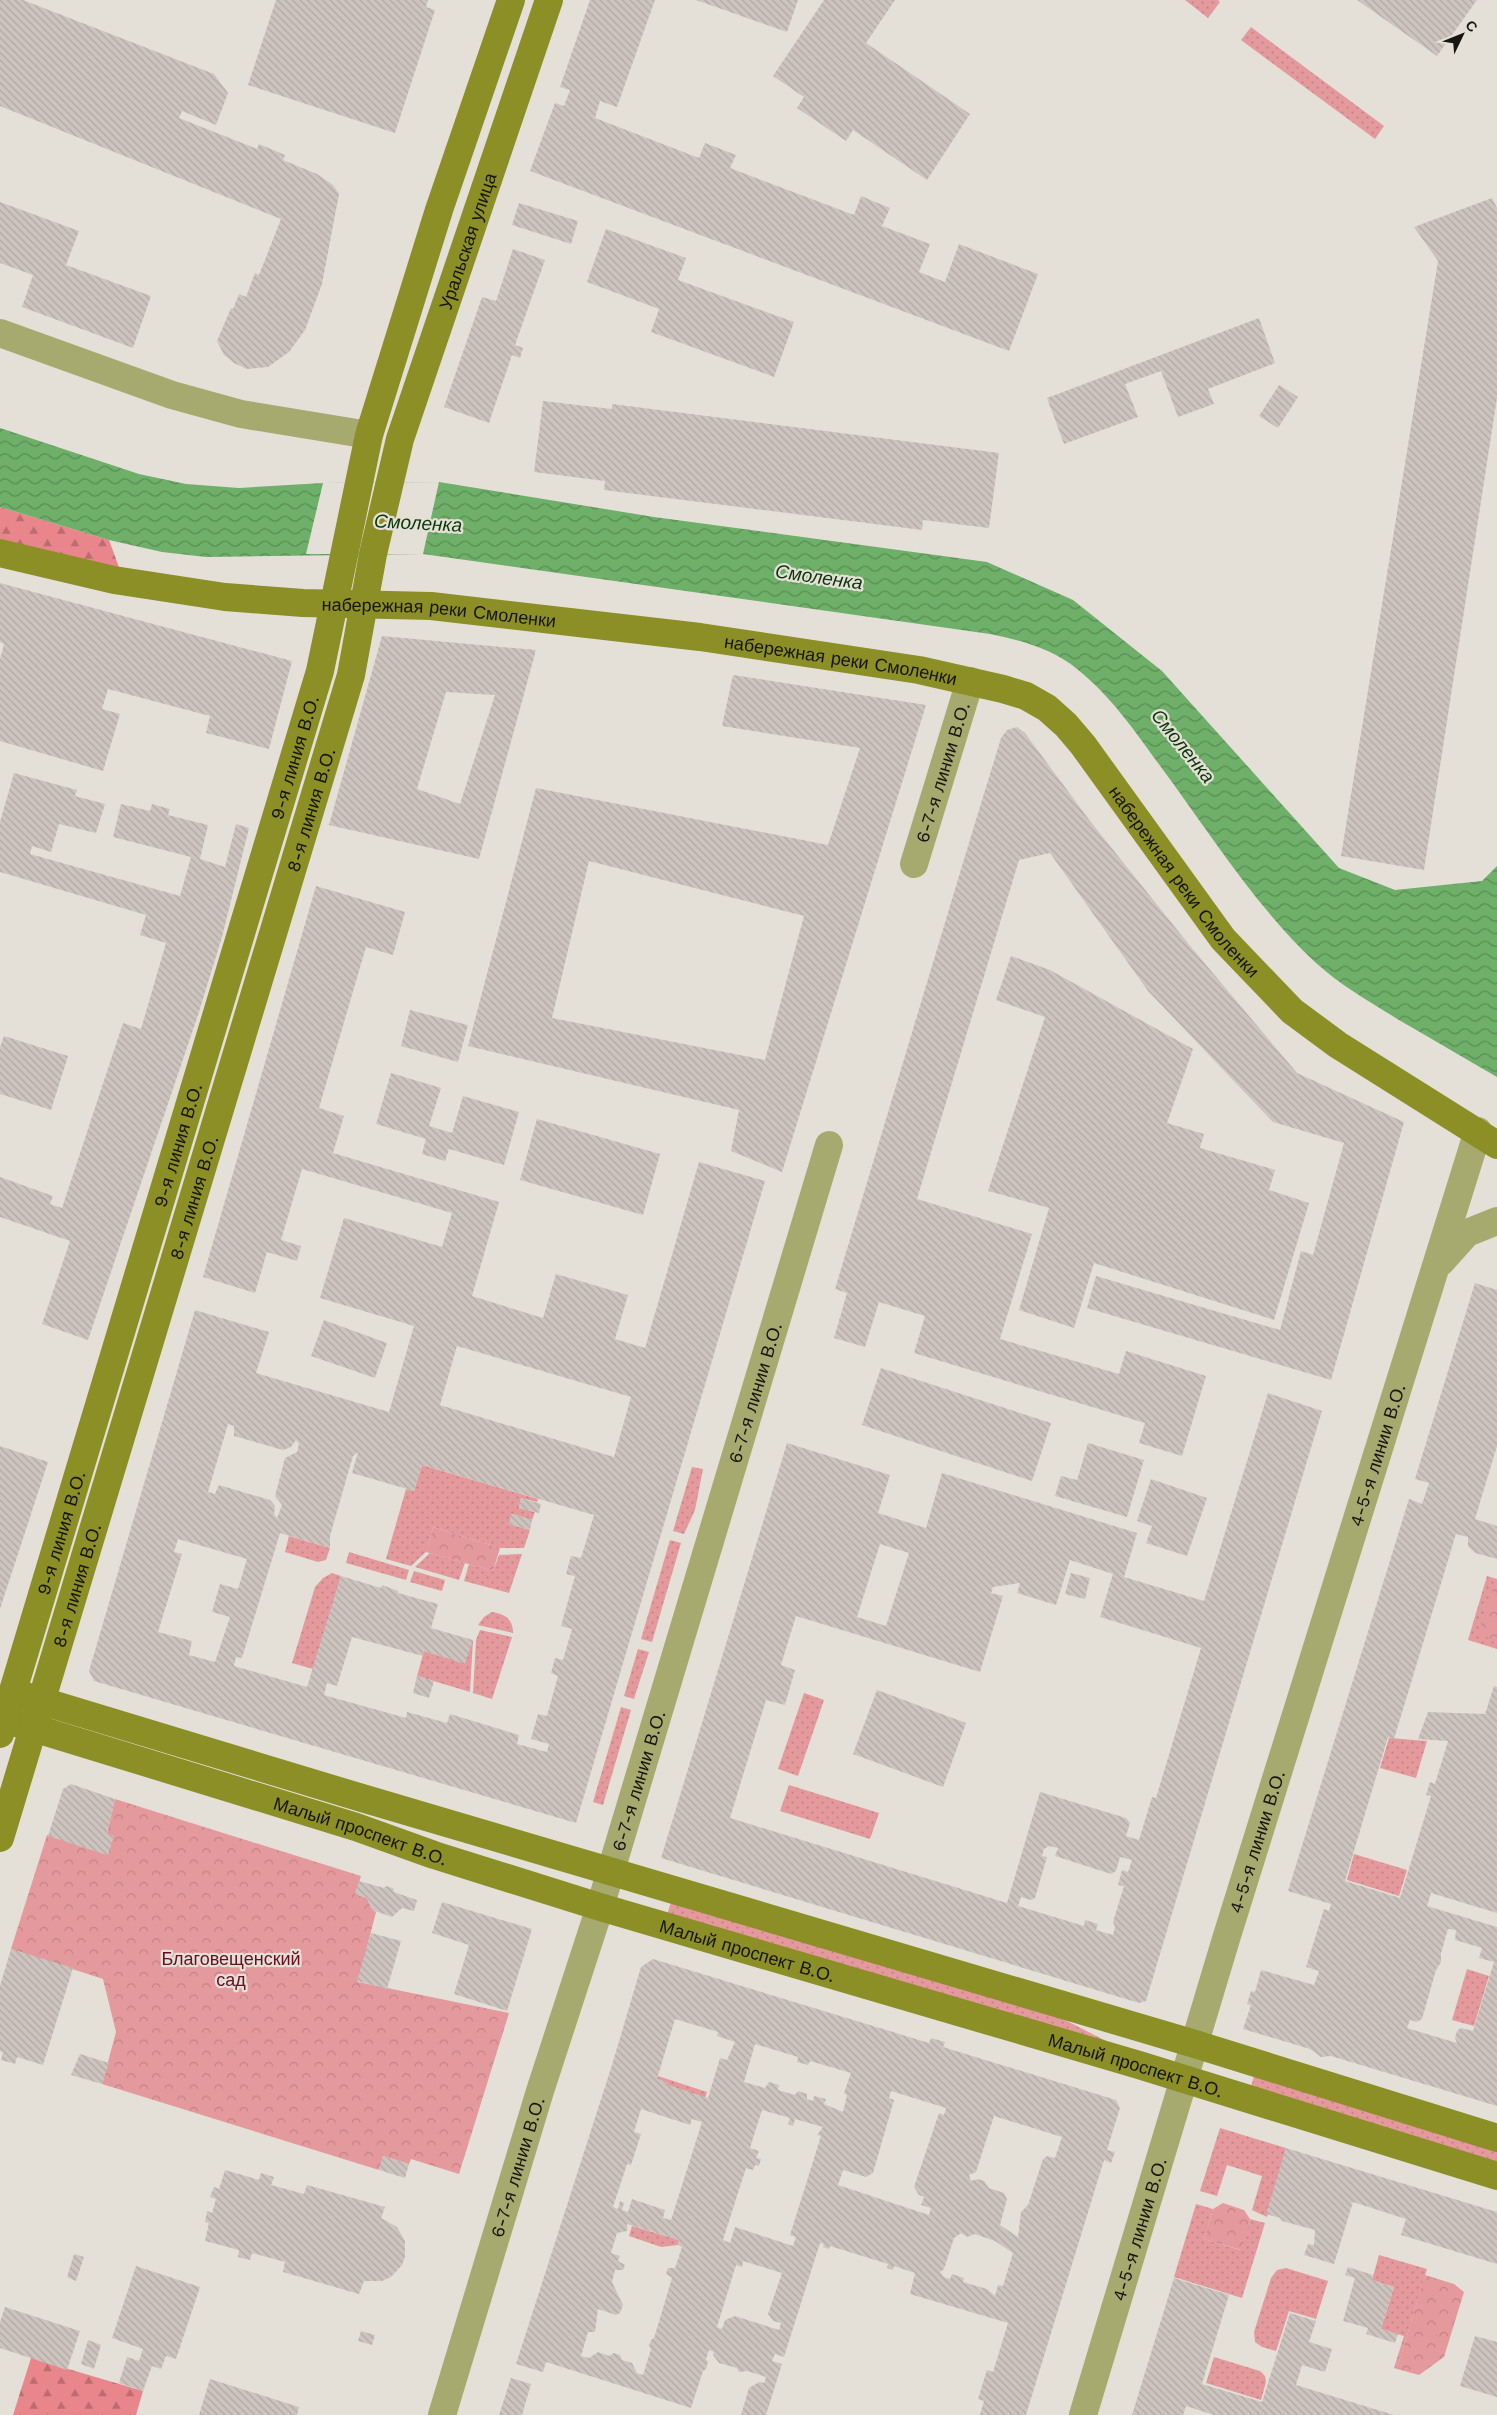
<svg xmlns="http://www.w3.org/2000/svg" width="1497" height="2415" font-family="'Work Sans',sans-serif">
	<defs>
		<pattern id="grass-dots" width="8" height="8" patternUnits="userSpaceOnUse" patternTransform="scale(1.25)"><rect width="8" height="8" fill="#e4999d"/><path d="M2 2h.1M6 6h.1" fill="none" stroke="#c38386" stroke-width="1.8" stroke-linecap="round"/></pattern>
		<pattern id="forest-firs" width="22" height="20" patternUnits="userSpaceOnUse" patternTransform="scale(1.25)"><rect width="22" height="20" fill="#e8868c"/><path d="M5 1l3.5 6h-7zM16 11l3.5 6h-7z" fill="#bb6c71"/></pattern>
		<pattern id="park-crowns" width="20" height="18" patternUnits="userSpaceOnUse" patternTransform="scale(1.25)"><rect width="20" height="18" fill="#e4999d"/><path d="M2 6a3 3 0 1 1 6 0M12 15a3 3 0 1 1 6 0" fill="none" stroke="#c38386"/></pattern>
		<pattern id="water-waves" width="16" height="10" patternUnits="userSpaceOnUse" patternTransform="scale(1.25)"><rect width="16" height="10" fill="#6eaf69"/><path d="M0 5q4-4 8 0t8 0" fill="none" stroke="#598d55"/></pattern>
		<pattern id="building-back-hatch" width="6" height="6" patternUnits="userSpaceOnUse" patternTransform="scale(1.25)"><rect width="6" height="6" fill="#cec4bf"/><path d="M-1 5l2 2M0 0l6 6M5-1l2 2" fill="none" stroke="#b0a8a3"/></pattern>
	</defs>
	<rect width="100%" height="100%" fill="#e5e0d7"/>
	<g fill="url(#grass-dots)">
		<polygon points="1185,0 1218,0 1220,2 1208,18"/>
		<polygon points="1251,27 1384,126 1375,139 1241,40"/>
		<polygon points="422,1465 538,1499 537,1502 521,1498 519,1508 535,1512 532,1520 512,1514 509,1524 530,1530 524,1548 500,1548 433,1527 426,1552 411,1566 386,1559 406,1489 414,1491"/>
		<polygon points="692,1467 703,1469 695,1510 684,1534 673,1531"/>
		<polygon points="289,1536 330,1548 326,1560 318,1562 285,1552"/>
		<polygon points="670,1540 681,1543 652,1642 641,1639"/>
		<polygon points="349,1552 409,1570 406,1580 346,1563"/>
		<polygon points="430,1553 465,1563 459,1580 415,1567"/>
		<polygon points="522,1554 509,1593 464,1581 469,1564 493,1571 499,1555"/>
		<polygon points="414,1571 445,1580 442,1591 410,1582"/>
		<polygon points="332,1573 341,1576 313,1669 292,1663 315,1587 323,1578"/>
		<polygon points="1487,1576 1497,1579 1497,1649 1468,1640"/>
		<path d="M492 1612C505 1614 513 1619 513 1633L478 1625 484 1617Z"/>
		<polygon points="480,1630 512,1637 492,1699 473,1693 476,1640"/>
		<polygon points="473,1640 470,1692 417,1676 424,1651 445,1657"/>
		<polygon points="638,1649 649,1652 634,1699 624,1696"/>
		<polygon points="804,1693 824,1700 798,1776 778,1769"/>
		<polygon points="621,1707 631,1710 603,1805 593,1802"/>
		<polygon points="1389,1738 1427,1741 1416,1778 1380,1768"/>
		<polygon points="789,1785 879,1813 870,1839 780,1811"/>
		<polygon points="1354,1854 1407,1870 1399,1896 1347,1880"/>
		<polygon points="672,1899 1059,2017 1120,2048 667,1915"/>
		<polygon points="1467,1969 1489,1976 1474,2026 1452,2020"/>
		<polygon points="1255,2073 1497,2147 1497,2166 1250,2090"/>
		<polygon points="658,2076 707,2092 705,2098 668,2085 668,2083 657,2079"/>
		<polygon points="1220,2128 1286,2148 1267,2217 1252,2210 1262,2176 1227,2165 1217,2196 1200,2191"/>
		<polygon points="1196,2204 1213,2209 1204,2239 1240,2250 1250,2219 1265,2223 1242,2298 1174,2277"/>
		<polygon points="632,2226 679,2240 678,2245 661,2247 629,2236"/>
		<polygon points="1379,2255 1427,2269 1397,2369 1394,2368 1404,2336 1381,2329 1394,2287 1372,2280"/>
		<polygon points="1286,2268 1328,2281 1316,2319 1289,2311 1276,2351 1262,2347 1255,2342 1254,2332 1271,2278 1277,2270"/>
		<polygon points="1214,2357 1260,2371 1265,2376 1266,2382 1261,2400 1206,2383"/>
	</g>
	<g fill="url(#forest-firs)">
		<polygon points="0,507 109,540 120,570 0,540"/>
		<polygon points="31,2358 143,2391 136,2415 13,2415"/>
	</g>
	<g fill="url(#park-crowns)">
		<polygon points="433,1527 500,1548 493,1571 426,1552"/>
		<polygon points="1494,1584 1497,1585 1497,1641 1478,1634"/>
		<polygon points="115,1799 361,1876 355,1894 367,1898 372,1910 376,1912 358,1982 509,2013 459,2174 411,2159 409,2164 383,2156 379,2170 102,2084 116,2032 103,1979 11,1949 47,1835 108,1855 107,1834"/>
		<polygon points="1223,2203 1244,2210 1250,2219 1241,2250 1204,2239 1213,2209"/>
		<polygon points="1425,2275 1454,2284 1464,2292 1444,2357 1419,2375 1397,2369"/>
	</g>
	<path fill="url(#water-waves)" d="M0 428 139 474 186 484 239 488 323 483 439 482 654 517 987 562 1073 600 1162 671 1339 868 1395 890 1482 881 1497 866V1077C1464 1058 1432 1039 1399 1020 1370 1002 1340 985 1315 962 1254 905 1208 830 1158 763 1134 730 1110 695 1077 669 1053 649 1020 640 990 634L423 554 206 557 162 552 109 540 0 507Z"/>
	<polygon fill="#e5e0d7" points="439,482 423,554 306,554 323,483"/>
	<g fill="url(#building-back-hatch)" fill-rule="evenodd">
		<polygon points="0,0 23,0 214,74 228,93 216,125 182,111 179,118 257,149 259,144 285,155 283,160 317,174 333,185 339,194 322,284 305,330 289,352 268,367 247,369 234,363 224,355 217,341 231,308 233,309 239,294 246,297 255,273 259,275 281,219 0,106"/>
		<polygon points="276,0 428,0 426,7 435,10 395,133 248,85"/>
		<polygon points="590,0 655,0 617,107 600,101 595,118 699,158 705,143 736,155 730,168 854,215 861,196 890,208 882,226 930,244 919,272 945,282 959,244 1038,274 1009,351 530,171 555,103 564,106 570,90 560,87"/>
		<polygon points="696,0 798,0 787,32"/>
		<polygon points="824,0 895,0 866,43 970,114 927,180 853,130 846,141 797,108 804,97 773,76"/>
		<polygon points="1357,0 1477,0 1437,56"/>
		<polygon points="1492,198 1497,208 1497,398 1424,870 1341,856 1438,261 1414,227"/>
		<polygon points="0,202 79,231 66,265 151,296 133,348 22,307 33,275 0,263"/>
		<polygon points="519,203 578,221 571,244 512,225"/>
		<polygon points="606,229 686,258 678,280 794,322 774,377 651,332 659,309 587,282"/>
		<polygon points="513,249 545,260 515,345 523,348 520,358 512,355 489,423 444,407 482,297 496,301"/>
		<polygon points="1259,318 1275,363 1208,389 1214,404 1178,417 1161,371 1125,384 1138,417 1064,444 1047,398"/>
		<polygon points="1279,385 1298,397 1278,428 1259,416"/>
		<polygon points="543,401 612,409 612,404 999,453 989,528 923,520 922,530 604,490 605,481 534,472"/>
		<polygon points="0,583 292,661 269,749 206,733 210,716 108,689 102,709 120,714 103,771 0,741 0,659 4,644 0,642"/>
		<path d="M382 636 536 650 479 859 329 825ZM446 692 495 695 460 804 417 789Z"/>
		<path d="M733 675 926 705 782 1172 731 1151 739 1110 468 1046 536 788 828 845 860 748 722 726ZM589 861 804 916 765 1060 552 1018Z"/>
		<polygon points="1017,727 1025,733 1090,821 1191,947 1297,1073 1404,1122 1331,1380 1087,1308 1096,1276 1280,1330 1301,1251 1313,1255 1344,1143 1273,1122 1148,991 1050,853 1019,860 917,1199 1032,1234 1000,1339 1119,1374 1126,1351 1206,1376 1182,1456 1139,1443 1145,1423 914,1353 925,1316 879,1302 865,1347 834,1338 847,1293 835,1289 965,856 1001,738 1007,730"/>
		<polygon points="14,773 77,790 75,796 105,804 96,833 59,824 51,852 32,846 30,854 180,896 191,857 113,837 121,804 150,811 152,804 170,809 168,815 208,825 200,859 225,867 236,824 249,828 222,937 198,1015 88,1340 42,1324 70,1241 0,1217 0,1177 53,1196 50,1204 62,1208 123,1023 141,1029 166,943 140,935 146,915 0,872 0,822"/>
		<path d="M316 886 405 912 393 955 366 947 319 1108 344 1116 333 1153 499 1202 472 1296 543 1318 556 1274 628 1295 615 1339 645 1348 699 1162 765 1181 576 1823 94 1681 89 1671 195 1310 269 1332 256 1373 389 1412 414 1326 320 1298 344 1218 442 1247 452 1213 302 1169 281 1240 301 1246 297 1261 267 1252 255 1293 203 1277ZM457 1346 631 1397 614 1457 440 1405ZM228 1424 234 1426V1436L283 1450 291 1447 296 1440 299 1444 297 1452 285 1458 275 1496 282 1505 277 1518 274 1514 275 1506 270 1500 219 1485 215 1494 208 1492ZM358 1452 352 1473 414 1491 422 1465 594 1515 581 1558 571 1556 566 1574 575 1576 561 1626 572 1629 563 1660 555 1658 551 1673 558 1676 547 1716 538 1714 531 1739 549 1744 547 1752 517 1744 519 1735 450 1714 447 1723 407 1712 406 1718 324 1695 327 1683 337 1686 352 1637 423 1656 424 1651 465 1664 473 1640 431 1628 438 1604 398 1593V1591L382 1585 381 1588 341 1576 307 1687 234 1666 236 1657 242 1658 280 1533 330 1548V1536L353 1456ZM178 1539 247 1559 238 1589 220 1584 212 1612 230 1617 215 1662 189 1655 192 1641 158 1632 182 1554 174 1552Z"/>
		<polygon points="1011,956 1050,970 1193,1049 1167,1123 1204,1134 1200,1148 1275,1170 1269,1190 1309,1203 1274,1320 1094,1263 1074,1328 1019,1310 1049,1208 988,1191 1045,1017 996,1000"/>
		<polygon points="410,1010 468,1025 458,1062 401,1046"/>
		<polygon points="4,1036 68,1056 51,1110 0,1094 0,1047"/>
		<polygon points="391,1073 441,1088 429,1126 452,1133 463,1096 519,1112 504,1165 449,1149 445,1161 422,1154 426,1139 376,1124"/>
		<polygon points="537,1119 660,1154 643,1215 520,1180"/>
		<path d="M1475 1283 1497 1290V1446L1475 1519 1497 1526V1559L1475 1553 1468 1546V1537L1456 1534 1394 1739 1388 1737 1345 1881 1400 1898 1431 1796 1426 1795 1430 1782 1435 1784 1448 1741 1418 1739 1428 1712 1485 1714 1494 1686 1497 1687V1913L1431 1893 1427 1906 1497 1927V2106L1331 2056 1321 2057 1310 2049 1243 2029 1251 2005 1247 2004 1251 1991 1255 1992 1261 1970 1314 1985 1319 1971 1306 1967 1324 1909 1329 1911 1331 1904 1288 1891 1409 1499 1422 1504 1429 1483 1415 1479ZM1448 1929 1456 1930 1455 1940 1482 1948 1479 1958 1494 1962 1473 2031 1461 2028 1457 2031 1455 2038 1457 2043 1407 2028 1410 2020 1417 2022 1422 2019 1436 1970 1441 1962V1953Z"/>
		<polygon points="324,1320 387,1343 375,1378 311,1356"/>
		<polygon points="881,1368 1051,1423 1032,1481 862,1425"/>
		<path d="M1268 1393 1322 1411 1146 2001 1139 2003 661 1858 787 1443 890 1475 878 1513 926 1528 942 1473 1137 1533 1124 1577 1204 1601ZM880 1544 909 1553 886 1626 857 1617ZM1070 1560 1113 1574 1100 1617 1201 1648 1156 1798 1152 1797 1139 1840 1126 1836 1130 1823 1126 1818 1040 1792 1007 1903 730 1818 766 1700 785 1705 795 1670 781 1665 796 1616 980 1672 1003 1596 991 1593 993 1587 1020 1583 1017 1593 1056 1605ZM1049 1846 1058 1848 1055 1856 1111 1874 1116 1871 1120 1857 1132 1860 1128 1872 1122 1870 1118 1885 1124 1886 1113 1922 1115 1927 1113 1935 1096 1930 1098 1924 1085 1920 1084 1926 1018 1906 1021 1897 1031 1900 1035 1898 1047 1857 1042 1856 1044 1849Z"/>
		<polygon points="1088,1443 1144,1460 1127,1517 1055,1496 1061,1476 1077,1480"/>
		<polygon points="0,1446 48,1462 0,1609"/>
		<polygon points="1151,1479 1207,1498 1187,1556 1146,1543 1152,1526 1137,1521"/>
		<polygon points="521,1498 541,1504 539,1513 519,1508"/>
		<polygon points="511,1514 532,1520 530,1530 509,1524"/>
		<polygon points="1071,1573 1090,1578 1085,1599 1065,1594"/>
		<polygon points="417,1676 434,1681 429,1698 413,1693"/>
		<polygon points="877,1690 966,1723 943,1787 853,1754"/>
		<polygon points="71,1784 115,1799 107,1834 114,1836 108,1855 48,1836 63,1789"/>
		<polygon points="359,1881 384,1888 386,1886 393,1888 394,1892 417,1900 414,1911 402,1908 392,1917 372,1910 367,1898 355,1894"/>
		<polygon points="442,1902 532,1929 507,2011 454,1994 469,1945 432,1933"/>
		<polygon points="371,1933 401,1941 387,1989 357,1981"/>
		<polygon points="11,1949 73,1968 43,2065 17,2057 15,2064 1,2060 3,2052 0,2051 0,1986"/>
		<path d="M653 1959 929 2043 931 2038 945 2042 943 2047 1116 2100 1120 2108 1107 2150 1115 2152 1111 2163 1104 2160 1026 2415H980L984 2401 978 2399 987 2370 993 2372 1008 2323 910 2294 915 2273 894 2266 893 2270 887 2268 888 2264 830 2246 829 2249 823 2247 824 2244 820 2243 784 2357 775 2354 772 2361 782 2364 766 2415H741L749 2388 759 2382 764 2383 766 2377 747 2371 739 2372 737 2368 719 2363 713 2355 714 2352 709 2350 706 2359 708 2362 706 2369 703 2371 691 2408 546 2362 543 2372 516 2364 612 2065 641 1967ZM675 2019 718 2032 717 2036 735 2042 727 2060 720 2058 708 2098 668 2085V2083L657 2079ZM755 2044 798 2057 797 2062 808 2065 810 2061 851 2073 844 2093 847 2095 843 2112 824 2104 826 2099 814 2096 813 2101 807 2099V2094L798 2091 795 2095 778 2090 779 2085 769 2082 765 2088 744 2082ZM891 2091 946 2108 944 2115 939 2113 914 2187 919 2195 924 2197 921 2205 931 2208 929 2215 838 2185 843 2170 866 2177 873 2173 894 2100 889 2098ZM641 2109 690 2125 692 2119 702 2122 671 2220 663 2218 665 2210 632 2199 628 2212 622 2210 624 2203 620 2201 618 2209 613 2207 627 2164 631 2165 641 2134 634 2132ZM762 2110 790 2118 788 2124 793 2126 795 2119 823 2127 817 2135 821 2136 790 2235 796 2237 793 2246 735 2227 730 2243 723 2240 746 2168 753 2170 755 2165 759 2166 761 2159 756 2158 759 2151 750 2148ZM994 2116 1062 2137 1055 2158 1047 2156 1043 2159 1028 2205 1021 2212 1018 2237 1000 2225 1007 2199 1004 2193 989 2188 984 2181 978 2179 971 2181 969 2175 976 2172ZM627 2224 679 2240 678 2245 682 2247 675 2268H668L666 2274 672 2278 654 2338 651 2340 649 2346 651 2349 643 2375 637 2373 632 2363 622 2360 620 2355 614 2353 609 2356 598 2352 589 2358 581 2356 588 2332H595L598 2309 616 2315 620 2313 623 2305 612 2282 615 2270H623L625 2265 618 2261 620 2256 611 2253 617 2233 627 2231ZM961 2233 967 2237 975 2234 995 2241 1013 2253 1003 2286 998 2285 995 2296 987 2289 963 2282 964 2278 952 2274 950 2279 944 2277 940 2272 944 2269 954 2238ZM743 2261 782 2273 768 2314 773 2321 781 2323 779 2330 735 2316 725 2320 722 2329 717 2327 736 2265 742 2267Z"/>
		<polygon points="80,2054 109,2063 102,2084 71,2075"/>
		<polygon points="1286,2148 1497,2212 1497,2264 1401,2235 1406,2219 1353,2202 1334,2264 1304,2255 1308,2244 1314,2245 1315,2230 1282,2221 1280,2218 1266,2214"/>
		<polygon points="383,2156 409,2164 405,2178 379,2170"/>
		<polygon points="225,2170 259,2180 261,2173 274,2177 271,2185 304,2194 307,2185 385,2207 381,2218 397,2227 405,2241 405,2257 402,2265 391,2277 382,2281 364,2281 359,2294 283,2272 285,2262 252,2253 250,2260 238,2257 239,2250 205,2241 209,2223 205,2222 207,2211 212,2213 216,2199 210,2197 214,2187 219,2189"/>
		<polygon points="74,2254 84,2257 76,2281 67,2277"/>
		<polygon points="136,2266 200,2287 176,2359 166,2356 161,2369 152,2366 143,2391 119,2383 127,2357 139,2361 143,2349 112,2338"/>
		<polygon points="1348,2267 1373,2275 1372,2280 1394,2287 1381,2329 1398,2334 1395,2343 1366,2334 1368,2328 1343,2321 1355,2278 1345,2275"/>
		<polygon points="1174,2278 1229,2295 1202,2384 1262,2402 1290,2313 1316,2321 1309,2342 1332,2349 1325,2372 1302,2365 1296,2385 1394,2415 1214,2415 1186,2406 1183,2415 1132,2415"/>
		<polygon points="5,2307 80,2331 67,2370 0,2348 0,2322"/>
		<polygon points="361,2331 375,2335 372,2345 358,2341"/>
		<polygon points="1475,2336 1497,2342 1497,2397 1460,2386"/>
		<polygon points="88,2340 101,2345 94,2369 81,2364"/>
		<polygon points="511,2378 531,2384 522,2415 499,2415"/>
		<polygon points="210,2379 299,2407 297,2415 199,2415"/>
	</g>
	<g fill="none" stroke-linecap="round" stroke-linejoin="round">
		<g stroke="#a7aa6e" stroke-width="28">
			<polyline points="0,333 172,395 241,414 369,435"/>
			<path id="s1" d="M914 864 970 681"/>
			<polyline points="1441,1262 1467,1233 1497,1221"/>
			<path id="s2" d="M442 2415 540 2091 600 1907 829 1145"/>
			<path id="s3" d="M1083 2415 1226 1939 1478 1131"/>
		</g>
		<g stroke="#8c8e26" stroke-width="28">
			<path id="s4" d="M0 553 114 580 225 597 303 603 431 606 700 637 919 670 1003 689 1026 696 1047 708 1066 725 1083 745 1223 939 1292 1011 1338 1045 1497 1145"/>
			<polyline points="25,1696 362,1798 1195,2044 1497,2138"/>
			<path id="s5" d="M17 1723 356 1827 434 1855 600 1907 1139 2065 1497 2176"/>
			<path id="s6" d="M0 1734 320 671 369 435 439 210 511 0"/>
			<path id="s7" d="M0 1838 351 675 373 554 400 439 549 0"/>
		</g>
	</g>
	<g text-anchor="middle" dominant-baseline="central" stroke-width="4.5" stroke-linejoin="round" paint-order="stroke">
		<g font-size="18" fill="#171512" stroke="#e5e0d7">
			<text stroke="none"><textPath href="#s7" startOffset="1665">Уральская улица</textPath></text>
			<text stroke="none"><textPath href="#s4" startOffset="444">набережная реки Смоленки</textPath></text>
			<text stroke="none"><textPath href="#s4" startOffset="849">набережная реки Смоленки</textPath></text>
			<text stroke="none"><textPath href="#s6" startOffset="1020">9-я линия В.О.</textPath></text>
			<text stroke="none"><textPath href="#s1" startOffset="96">6-7-я линии В.О.</textPath></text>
			<text stroke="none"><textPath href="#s7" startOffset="1074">8-я линия В.О.</textPath></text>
			<text stroke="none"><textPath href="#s4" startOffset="1284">набережная реки Смоленки</textPath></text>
			<text stroke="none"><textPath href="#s6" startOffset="615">9-я линия В.О.</textPath></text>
			<text stroke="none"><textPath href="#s7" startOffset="669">8-я линия В.О.</textPath></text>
			<text stroke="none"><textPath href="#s2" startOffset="1069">6-7-я линии В.О.</textPath></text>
			<text stroke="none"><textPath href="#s3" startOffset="1004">4-5-я линии В.О.</textPath></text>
			<text stroke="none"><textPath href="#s6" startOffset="210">9-я линия В.О.</textPath></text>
			<text stroke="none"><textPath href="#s7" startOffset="264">8-я линия В.О.</textPath></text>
			<text stroke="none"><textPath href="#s2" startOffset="664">6-7-я линии В.О.</textPath></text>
			<text stroke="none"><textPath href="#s5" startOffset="360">Малый проспект В.О.</textPath></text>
			<text stroke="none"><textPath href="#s3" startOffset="599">4-5-я линии В.О.</textPath></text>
			<text stroke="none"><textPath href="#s5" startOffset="765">Малый проспект В.О.</textPath></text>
			<text stroke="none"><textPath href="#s5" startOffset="1170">Малый проспект В.О.</textPath></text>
			<text stroke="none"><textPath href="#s2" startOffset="259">6-7-я линии В.О.</textPath></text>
			<text stroke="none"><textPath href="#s3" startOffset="194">4-5-я линии В.О.</textPath></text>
		</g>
		<g font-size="18" fill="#670e20" stroke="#e5e0d7">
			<text x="231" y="1958">Благовещенский<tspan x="231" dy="21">сад</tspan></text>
		</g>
		<g font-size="19" font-style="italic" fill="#083707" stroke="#e5e0d7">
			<text transform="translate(418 523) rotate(3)">Смоленка</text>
			<text transform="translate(819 577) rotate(8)">Смоленка</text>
			<text transform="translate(1183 746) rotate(51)">Смоленка</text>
		</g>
	</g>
	<g transform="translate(1462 35) rotate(47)" stroke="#e5e0d7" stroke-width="4" paint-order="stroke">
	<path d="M0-4L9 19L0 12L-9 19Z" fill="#171512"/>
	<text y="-8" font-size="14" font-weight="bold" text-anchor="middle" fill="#171512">С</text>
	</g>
</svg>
